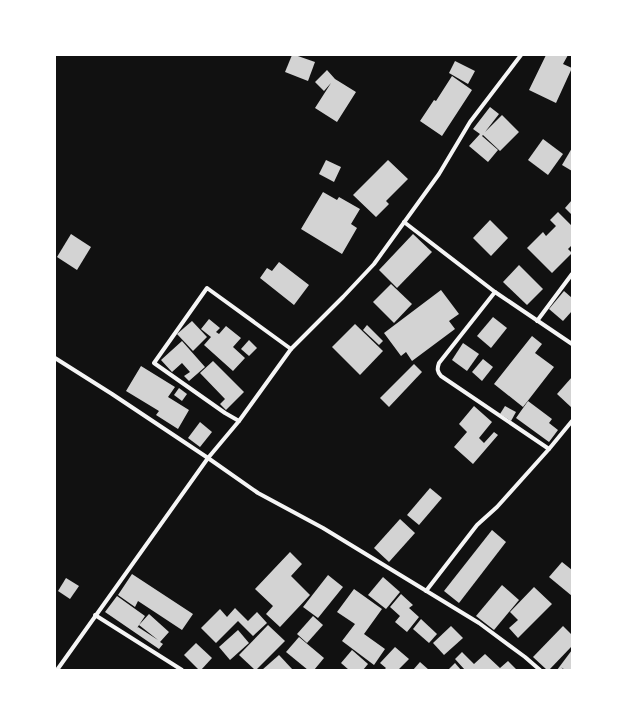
<svg xmlns="http://www.w3.org/2000/svg" width="627" height="725" font-family="Mulish,sans-serif">
	<rect width="100%" height="100%" fill="#111"/>
	<g fill="#d3d3d3">
		<polygon points="292,55 295,55 315,62 308,81 285,72"/>
		<polygon points="546,55 568,55 563,64 572,68 556,103 529,90"/>
		<polygon points="455,61 475,71 468,84 449,73"/>
		<polygon points="327,70 335,79 356,92 337,122 315,108 331,83 324,91 315,82"/>
		<polygon points="452,76 472,90 442,136 420,121 434,100 436,101"/>
		<polygon points="490,107 499,114 485,132 502,115 519,132 500,151 483,135 482,136 498,150 488,162 469,146 480,134 473,129"/>
		<polygon points="543,139 563,154 548,175 528,160"/>
		<polygon points="572,148 572,171 562,165"/>
		<polygon points="326,160 341,167 334,182 319,174"/>
		<polygon points="388,160 408,179 386,201 389,204 376,217 353,195"/>
		<polygon points="323,192 337,200 339,197 360,209 351,224 357,228 342,254 301,229"/>
		<polygon points="572,200 572,215 565,208"/>
		<polygon points="558,212 572,226 572,245 568,249 572,253 552,273 527,248 543,232 546,236 556,226 550,220"/>
		<polygon points="490,220 508,238 491,256 473,238"/>
		<polygon points="71,234 91,247 77,270 57,257"/>
		<polygon points="413,234 432,252 397,288 379,270"/>
		<polygon points="279,262 309,285 294,305 260,278 267,268 272,271"/>
		<polygon points="519,265 543,289 527,305 503,282"/>
		<polygon points="391,284 412,304 394,323 373,302"/>
		<polygon points="441,290 459,314 449,321 455,329 412,361 406,352 401,356 384,333"/>
		<polygon points="564,291 572,298 572,311 563,321 549,309"/>
		<polygon points="493,317 507,328 491,348 477,336"/>
		<polygon points="209,319 220,328 216,332 219,334 226,326 241,338 233,347 245,358 233,371 204,345 211,337 201,329"/>
		<polygon points="192,321 207,337 193,351 177,334"/>
		<polygon points="355,324 383,351 360,375 332,347"/>
		<polygon points="367,325 383,341 379,345 363,330"/>
		<polygon points="532,336 542,344 535,353 554,367 523,407 494,384"/>
		<polygon points="249,340 257,348 249,356 241,349"/>
		<polygon points="182,341 205,367 189,381 184,376 190,372 182,363 172,372 161,360"/>
		<polygon points="463,343 479,354 467,371 452,360"/>
		<polygon points="483,359 493,367 482,381 472,372"/>
		<polygon points="213,361 244,392 226,410 220,404 225,399 200,373"/>
		<polygon points="414,364 422,372 389,407 380,398"/>
		<polygon points="141,366 175,387 168,397 189,410 178,429 156,415 159,411 126,391"/>
		<polygon points="572,377 572,408 557,394"/>
		<polygon points="179,388 187,394 182,401 174,395"/>
		<polygon points="528,401 552,419 549,423 558,430 549,442 516,418"/>
		<polygon points="474,406 492,422 479,438 484,443 494,432 498,435 473,464 454,447 467,432 459,424"/>
		<polygon points="505,406 516,412 511,421 500,414"/>
		<polygon points="200,422 212,432 200,447 188,438"/>
		<polygon points="430,488 442,498 419,525 407,515"/>
		<polygon points="400,519 415,533 389,562 374,548"/>
		<polygon points="492,530 506,542 459,603 444,591"/>
		<polygon points="290,552 302,564 291,576 310,595 280,627 266,614 273,606 255,589"/>
		<polygon points="562,562 572,570 572,596 549,577"/>
		<polygon points="132,574 193,614 182,630 138,601 135,607 118,595"/>
		<polygon points="328,575 343,587 318,618 303,607"/>
		<polygon points="383,577 400,592 386,609 368,595"/>
		<polygon points="66,578 79,586 70,599 58,591"/>
		<polygon points="502,585 519,600 494,630 476,616"/>
		<polygon points="534,587 552,604 518,638 509,628 518,620 510,612"/>
		<polygon points="354,589 382,609 364,634 385,649 374,665 342,641 355,624 337,612"/>
		<polygon points="401,594 413,605 409,608 419,617 407,632 395,622 400,616 390,607"/>
		<polygon points="117,596 145,616 137,628 138,627 158,640 139,625 149,614 169,632 160,642 163,644 159,649 105,612"/>
		<polygon points="235,608 248,621 257,612 267,623 253,636 238,621 216,643 201,628 220,609 227,617"/>
		<polygon points="313,616 323,625 307,643 297,634"/>
		<polygon points="421,619 437,634 429,643 413,629"/>
		<polygon points="268,625 285,641 256,670 255,670 239,655"/>
		<polygon points="451,626 463,638 444,655 433,643"/>
		<polygon points="563,626 572,635 572,646 549,670 547,670 533,657"/>
		<polygon points="238,630 249,643 230,660 219,647"/>
		<polygon points="299,637 324,658 314,670 308,670 286,652"/>
		<polygon points="196,643 212,658 201,670 199,670 184,655"/>
		<polygon points="395,647 409,659 398,670 384,670 386,668 380,663"/>
		<polygon points="352,650 368,664 363,670 349,670 341,663"/>
		<polygon points="572,650 572,670 565,670 561,667 564,670 557,670"/>
		<polygon points="462,652 474,664 485,654 500,668 508,661 517,670 465,670 455,659"/>
		<polygon points="279,655 293,670 262,670"/>
		<polygon points="420,662 429,670 413,670"/>
		<polygon points="455,663 461,670 448,670"/>
	</g>
	<g fill="none" stroke-linecap="round" stroke-linejoin="round">
		<g stroke="#f5f5f5" stroke-width="4">
			<polyline points="404,222 495,292 572,344"/>
			<path d="M495 292 439 363C437 369 437 371 441 376L549 449"/>
			<polyline points="537,321 572,274"/>
			<polyline points="55,358 112,394 208,458 258,493 323,528 479,623 525,657 540,670"/>
			<polyline points="239,421 225,413 154,363 207,288 291,349"/>
			<polyline points="426,591 477,525 497,507 549,449 572,421"/>
			<polyline points="95,615 182,670"/>
			<polyline points="57,670 208,458 239,421 291,349 343,297 374,264 439,174 470,122 521,55"/>
		</g>
	</g>
	<rect width="627" height="725" fill="none" stroke="#ffffff" stroke-width="112"/>
</svg>
